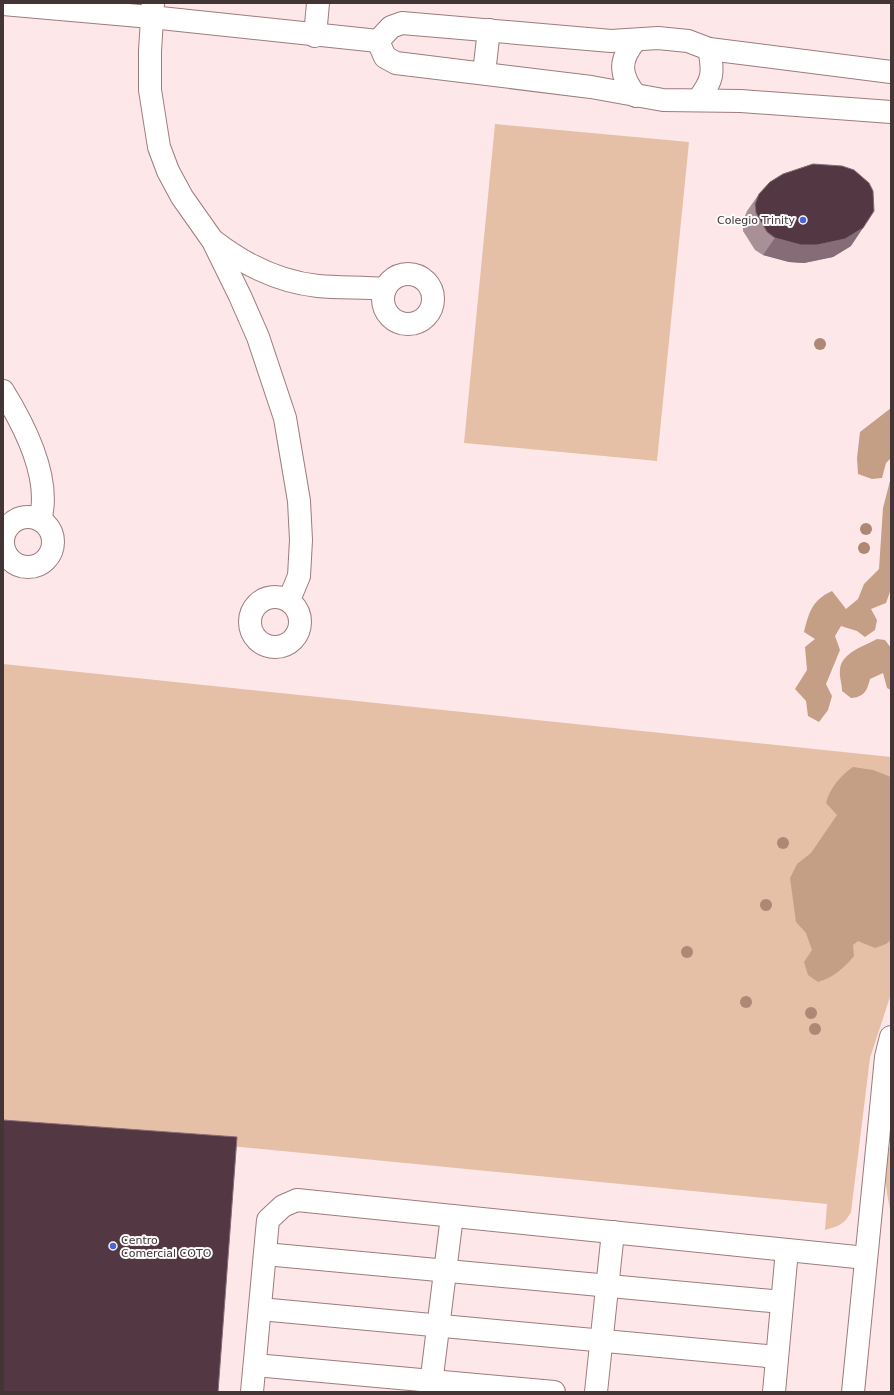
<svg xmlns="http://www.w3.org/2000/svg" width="894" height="1395" font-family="'DejaVu Sans',sans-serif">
	<rect width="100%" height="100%" fill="#fee7e9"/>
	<g fill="#e6bfa7">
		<polygon points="495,124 689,142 657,461 464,443"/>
		<path d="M3 664 891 757V994L870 1058 851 1212C845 1224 837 1227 825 1230L827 1204 230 1146 3 1130Z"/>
		<path d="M891 1144V1214C887 1192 880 1165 891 1144Z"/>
	</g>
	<g fill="#c59e86">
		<polygon points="891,408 891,458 886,463 882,478 872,479 858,474 857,458 860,432"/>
		<path d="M891 477V589L886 603 871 609 877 620 875 630 865 637 857 631 841 626 835 636 840 650 826 684 832 696 828 710 819 722 808 716 806 701 795 689 807 670 805 647 815 639 804 632C809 612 812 600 832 591L846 609 858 599 864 584 879 569 883 508Z"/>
		<path d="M877 639 885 640 891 648V690L887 688 883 673 870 679C867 691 864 697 851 698L842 691C842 684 839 676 840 669 842 652 865 646 877 639Z"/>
		<path d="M853 767 873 770 891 777V940L886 944 875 948 858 941 853 945 854 956C843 969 834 977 818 982L808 975 804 962 812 950 806 933 796 922 790 878 797 864 811 853 837 815 826 803C830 788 840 776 853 767Z"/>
	</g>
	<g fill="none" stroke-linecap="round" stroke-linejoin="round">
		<g stroke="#9d7b7e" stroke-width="24">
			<g id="minor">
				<polyline points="153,3 150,51 150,90 159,147 168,171 182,197 213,241 240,296 258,337 285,418 299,501 301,540 299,576 289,600"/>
				<polyline points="3,4 151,17 378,41"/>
				<polyline points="315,36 318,3"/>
				<polyline points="378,41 385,57 396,63 591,87 663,100 741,101 891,112"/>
				<polyline points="378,41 391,27 402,23 611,41 658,38 688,41 709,49 891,72"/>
				<path d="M635 41C618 61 620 76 636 96"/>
				<polyline points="484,73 489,30"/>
				<path d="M698 100C713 80 714 73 709 49"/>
				<path d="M215 242C245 265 280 282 318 286 340 288 363 287 385 289"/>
				<circle cx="408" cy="299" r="25"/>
				<path d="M3 391C24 425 52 479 40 520"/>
				<circle cx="28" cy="542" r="25"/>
				<circle cx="275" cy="622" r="25"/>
				<polyline points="265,1254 782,1302"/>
				<polyline points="260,1309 777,1357"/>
				<polyline points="255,1365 554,1392"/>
				<polyline points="252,1392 268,1220 283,1206 297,1200 866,1258"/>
				<polyline points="430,1392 452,1216"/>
				<polyline points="596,1392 613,1232"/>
				<polyline points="774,1392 787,1250"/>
				<polyline points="853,1392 881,1109 891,1109"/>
			</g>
		</g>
		<g stroke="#9d7b7e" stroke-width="24">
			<polyline id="major" points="881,1109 886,1057 891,1037"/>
		</g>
		<use href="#minor" stroke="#fff" stroke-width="22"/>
		<use href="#major" stroke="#fff" stroke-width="22"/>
	</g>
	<g fill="#ae8874">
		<circle cx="820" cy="344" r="6"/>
		<circle cx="866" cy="529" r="6"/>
		<circle cx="864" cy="548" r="6"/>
		<circle cx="783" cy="843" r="6"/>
		<circle cx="766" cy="905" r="6"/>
		<circle cx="687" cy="952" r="6"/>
		<circle cx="746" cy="1002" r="6"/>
		<circle cx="811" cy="1013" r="6"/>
		<circle cx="815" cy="1029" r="6"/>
	</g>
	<polygon fill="#a89096" points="759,194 851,246 833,257 804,263 789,262 763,255 755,250 743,231 743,221 747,211"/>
	<polygon fill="#866c76" points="863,228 851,246 833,257 804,263 789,262 763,255 775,238"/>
	<g fill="#533844" stroke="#866c76">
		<polygon points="813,164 842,166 854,170 869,183 873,191 874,211 863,228 845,239 817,245 801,245 775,238 767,232 756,213 755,204 759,194 770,182 783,174"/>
		<polygon points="3,1120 237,1137 218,1392 3,1392"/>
	</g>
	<g fill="#4c64d8" stroke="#fbfbfb" stroke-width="1.5">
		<circle cx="803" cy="220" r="4"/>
		<circle cx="113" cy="1246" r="4"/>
	</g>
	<g text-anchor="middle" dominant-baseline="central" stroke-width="4" stroke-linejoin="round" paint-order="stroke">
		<g font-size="11" fill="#433436" stroke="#fbfbfb" text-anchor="end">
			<text x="795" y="220">Colegio Trinity</text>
			<text x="121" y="1240" text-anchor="start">Centro<tspan x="121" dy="13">Comercial COTO</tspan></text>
		</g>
	</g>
	<rect width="894" height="1395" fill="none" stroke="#433436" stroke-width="8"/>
</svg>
